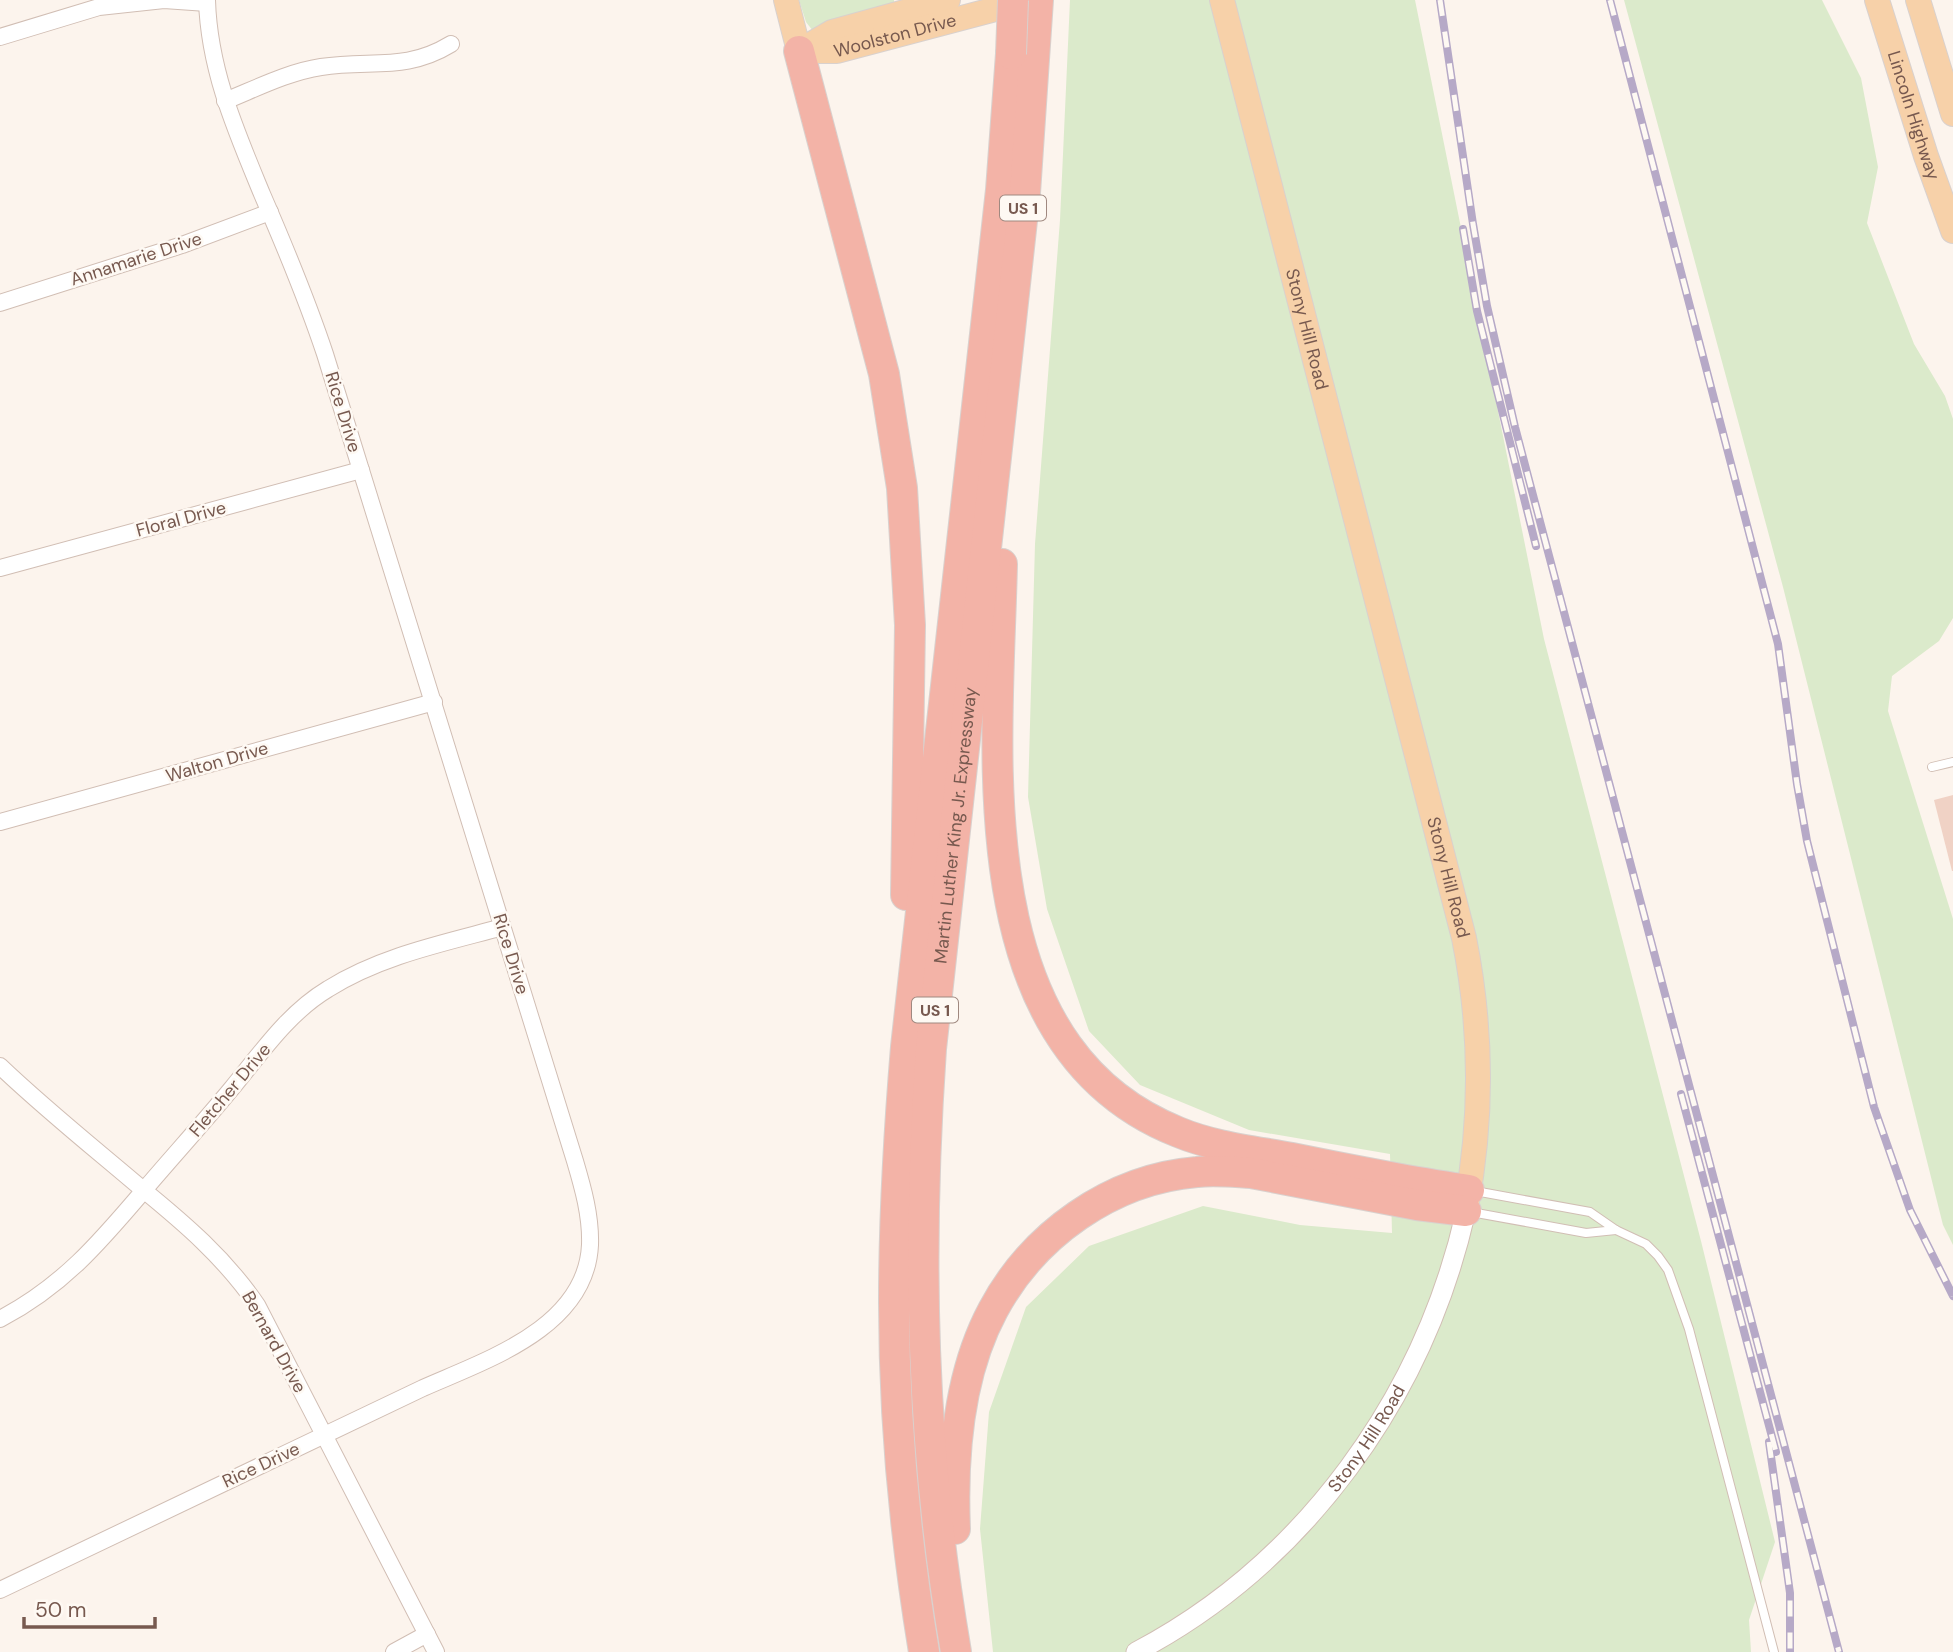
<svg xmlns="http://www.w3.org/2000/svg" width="1953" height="1652" font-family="'DM Sans',sans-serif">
	<rect width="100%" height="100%" fill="#fcf4ed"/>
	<g fill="#dbeacb">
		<polygon points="799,0 894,0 894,6 813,31 806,22"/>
		<polygon points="1070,0 1415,0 1544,639 1701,1241 1775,1542 1749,1620 1751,1652 993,1652 980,1529 989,1412 1026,1307 1089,1246 1203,1206 1300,1225 1392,1233 1390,1154 1249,1130 1140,1085 1089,1031 1047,909 1028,797 1035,544 1060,220"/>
		<polygon points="1624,0 1822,0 1861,78 1878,167 1867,223 1914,344 1945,396 1953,419 1953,618 1939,641 1892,676 1888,711 1953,919 1953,1245 1943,1225 1783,587"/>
	</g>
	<polygon fill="#f0d2c5" points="1953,795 1953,871 1952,871 1934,800"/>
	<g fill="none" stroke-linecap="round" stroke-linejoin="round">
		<g stroke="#d1beb4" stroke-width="10">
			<g id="service">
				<polyline points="1932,767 1953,762"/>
				<polyline points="1475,1191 1590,1212 1616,1230 1646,1244 1658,1256 1668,1270 1689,1329 1774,1652"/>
				<polyline points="1471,1212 1586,1233 1616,1230"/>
			</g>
		</g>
		<g stroke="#d1beb4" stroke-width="18">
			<g id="minor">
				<polyline points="0,37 99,7 164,0 207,3"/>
				<path d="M225 101C255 89 288 72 321 67 371 59 405 72 451 44"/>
				<polyline points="0,303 182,245 270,212"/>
				<polyline points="0,568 361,470"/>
				<polyline points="0,822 434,702"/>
				<path d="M0 1066C45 1109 94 1148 141 1188 184 1223 225 1258 257 1305L436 1652"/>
				<path d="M0 1319C63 1286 100 1242 145 1189 174 1155 204 1122 232 1088 261 1053 288 1013 328 989 380 956 444 943 503 927"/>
				<path d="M0 1590 423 1388C486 1360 586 1328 590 1245 591 1216 583 1188 575 1161L325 354C307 300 285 247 262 194 236 131 209 70 207 0"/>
				<polyline points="394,1652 427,1634"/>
			</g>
		</g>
		<g stroke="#d1beb4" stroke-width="21">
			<g id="tertiary">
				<path id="s1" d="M1136 1652C1305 1563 1424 1397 1466 1211"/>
			</g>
		</g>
		<g stroke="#d9d1ce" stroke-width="26">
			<g id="primary">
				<polyline points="786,0 799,51"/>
				<path id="s2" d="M1222 0 1464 938C1482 1028 1483 1116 1466 1207"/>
				<path id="s3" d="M1877 0 1926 156 1953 231"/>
				<polyline points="1918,0 1953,114"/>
				<polyline points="803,49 832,32 948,0"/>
				<path id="s4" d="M799 51H837L1030 0"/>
			</g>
		</g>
		<g stroke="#d9d1ce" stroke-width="32">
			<g id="motorway">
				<polyline points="799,51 884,374 902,488 910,625 906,895"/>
				<path d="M1002 564C998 751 962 1046 1178 1132 1214 1147 1254 1151 1292 1158 1351 1170 1410 1182 1469 1190"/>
				<path d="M955 1529C952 1457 958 1375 993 1310 1033 1235 1111 1179 1197 1172 1215 1170 1233 1172 1251 1173L1417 1205 1466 1211"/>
				<path d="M924 1652C905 1537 894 1419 894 1302 894 1217 899 1132 906 1047L1001 190 1011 54"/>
				<path id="s5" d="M956 1652C921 1449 917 1254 931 1049L1025 193 1038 0"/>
			</g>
		</g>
		<use href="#service" stroke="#fff" stroke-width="8"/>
		<use href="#minor" stroke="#fff" stroke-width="16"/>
		<use href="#tertiary" stroke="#fff" stroke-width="19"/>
		<use href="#primary" stroke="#f7d1a9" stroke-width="24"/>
		<use href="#motorway" stroke="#f3b3a7" stroke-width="30"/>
		<g stroke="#b6a9c7" stroke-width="8">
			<g id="rail">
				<polyline points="1440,0 1473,224 1487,306 1515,427 1839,1652"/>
				<polyline points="1610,0 1778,644 1797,784 1807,841 1874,1107 1910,1210 1953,1296"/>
				<polyline points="1463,229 1477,311 1536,546"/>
				<polyline points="1681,1094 1776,1452"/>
				<polyline points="1769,1442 1790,1593 1790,1652"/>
			</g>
		</g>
		<use href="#rail" stroke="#fef9f3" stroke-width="5" stroke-dasharray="16" stroke-linecap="butt"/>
		<g stroke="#d9d1ce" stroke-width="32" stroke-linecap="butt">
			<polyline id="motorway-bridge" points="1011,54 1013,0"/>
		</g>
		<use href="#motorway-bridge" stroke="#f3b3a7" stroke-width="30"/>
	</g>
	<g text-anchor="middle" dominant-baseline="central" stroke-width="5" stroke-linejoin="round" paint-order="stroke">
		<g fill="#fef9f3" stroke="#a08980" stroke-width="2">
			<rect x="1000" y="195.5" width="46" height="25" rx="5"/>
			<rect x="912" y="997.5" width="46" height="25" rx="5"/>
		</g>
		<g font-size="16" font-weight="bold" fill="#77594f">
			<text x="1023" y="208">US 1</text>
			<text x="935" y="1010">US 1</text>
		</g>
		<g font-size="18" fill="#77594f" stroke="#fef9f3">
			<text stroke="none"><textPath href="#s4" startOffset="98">Woolston Drive</textPath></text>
			<text stroke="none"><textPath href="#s3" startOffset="121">Lincoln Highway</textPath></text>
			<text transform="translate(136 259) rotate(-18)">Annamarie Drive</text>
			<text stroke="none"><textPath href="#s2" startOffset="340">Stony Hill Road</textPath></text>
			<text transform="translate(343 412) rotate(73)">Rice Drive</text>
			<text transform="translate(181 519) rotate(-15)">Floral Drive</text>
			<text transform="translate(217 762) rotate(-16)">Walton Drive</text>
			<text stroke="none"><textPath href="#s5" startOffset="830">Martin Luther King Jr. Expressway</textPath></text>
			<text stroke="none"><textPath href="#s2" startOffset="906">Stony Hill Road</textPath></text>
			<text transform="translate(511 954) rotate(73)">Rice Drive</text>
			<text transform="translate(230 1090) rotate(-50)">Fletcher Drive</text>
			<text transform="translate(274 1342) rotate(61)">Bernard Drive</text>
			<text stroke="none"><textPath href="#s1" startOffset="318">Stony Hill Road</textPath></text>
			<text transform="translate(261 1465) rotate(-25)">Rice Drive</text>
		</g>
	</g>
	<path d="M24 1617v10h131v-10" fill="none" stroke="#77594f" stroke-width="3.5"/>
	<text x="35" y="1617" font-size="21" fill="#77594f" stroke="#fef9f3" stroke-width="5" paint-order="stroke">50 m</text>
</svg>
